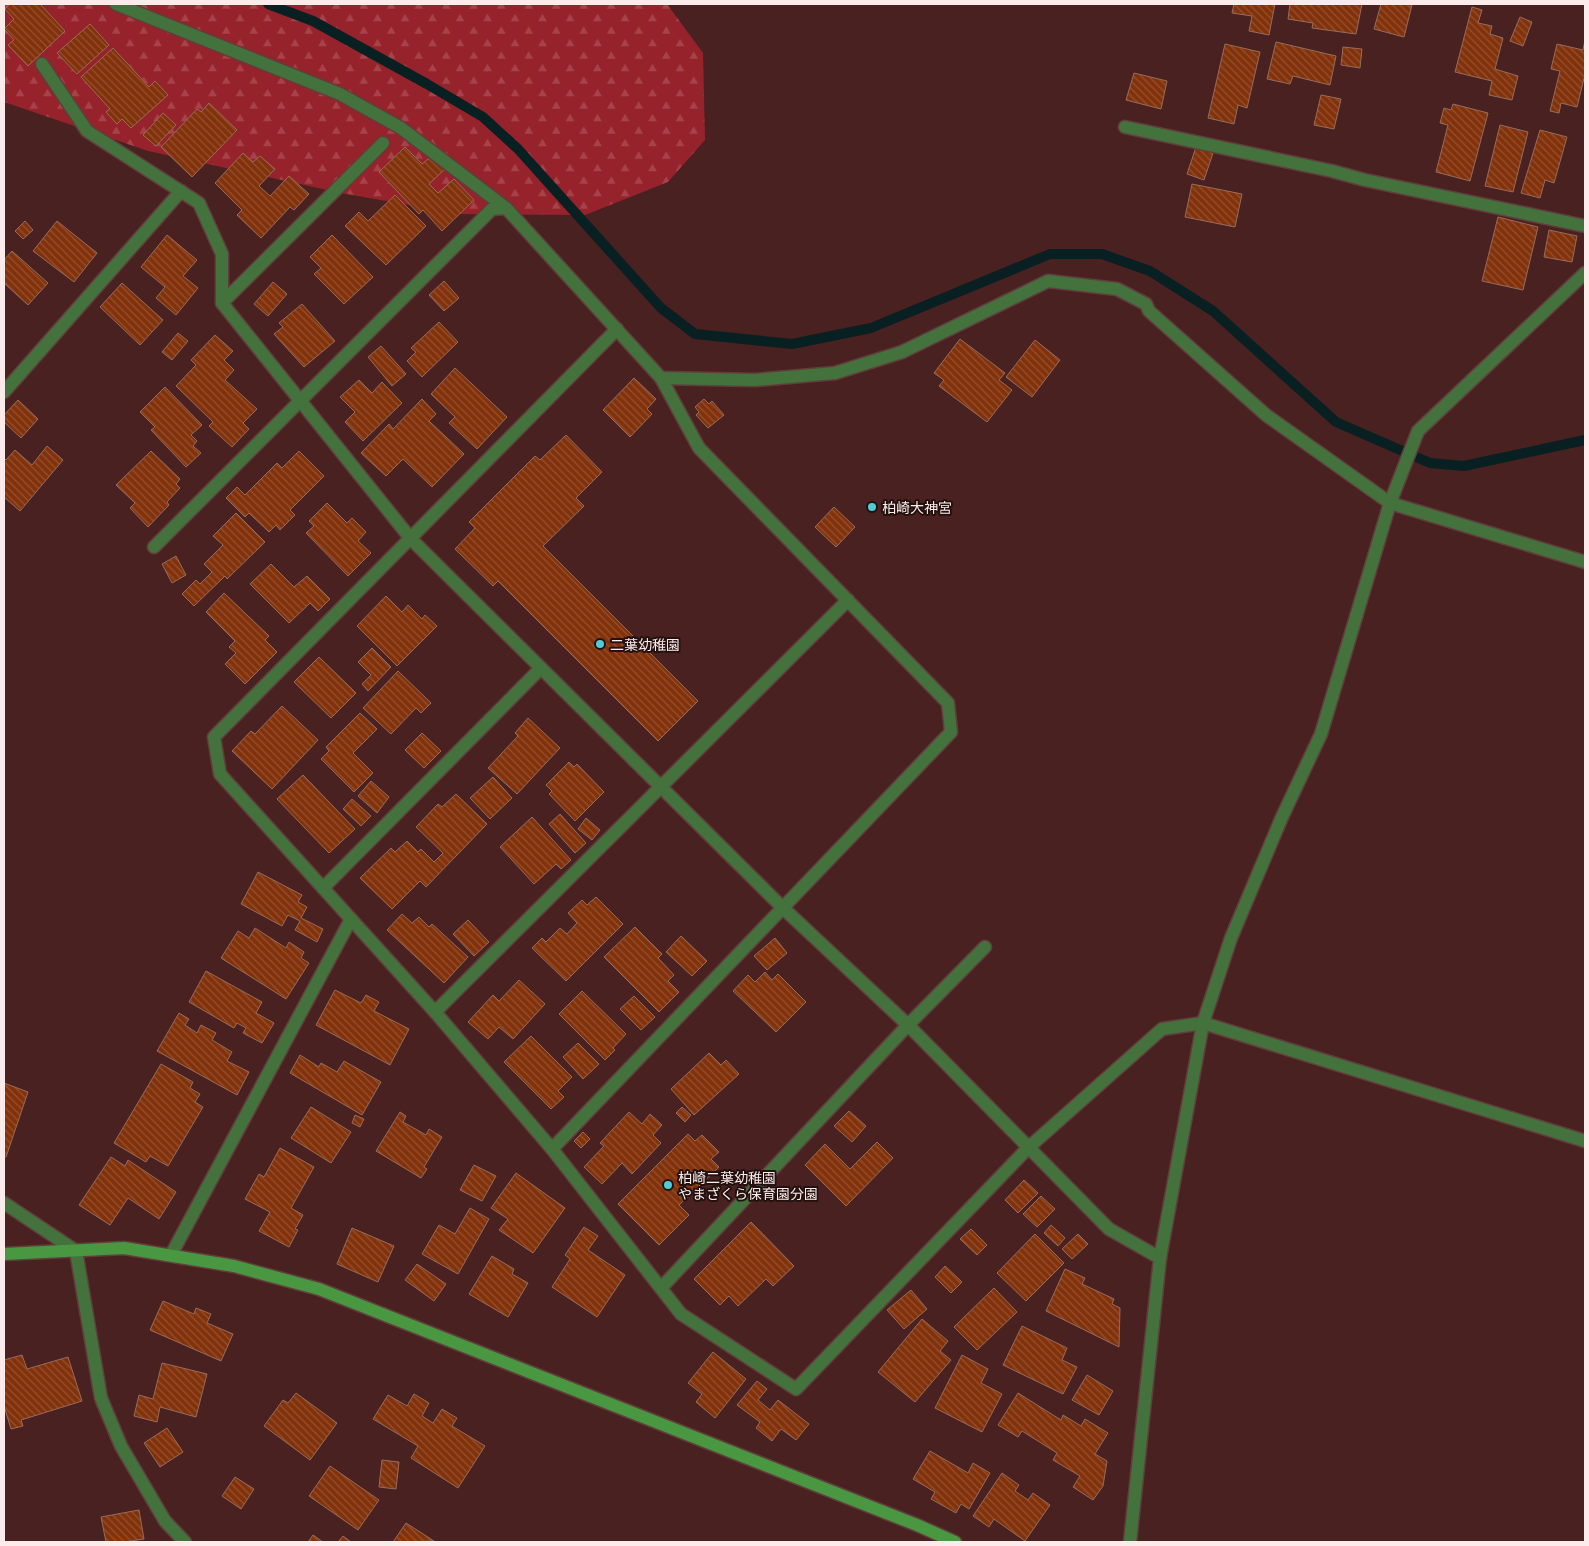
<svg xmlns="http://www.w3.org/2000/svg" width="1589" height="1546" font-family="'Titillium Web','Noto Sans JP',sans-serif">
	<defs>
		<pattern id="forest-firs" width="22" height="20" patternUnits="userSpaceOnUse" patternTransform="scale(1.25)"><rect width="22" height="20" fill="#96222b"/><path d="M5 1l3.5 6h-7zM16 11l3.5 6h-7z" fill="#a6424a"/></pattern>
		<pattern id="building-back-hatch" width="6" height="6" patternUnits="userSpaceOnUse" patternTransform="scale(1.25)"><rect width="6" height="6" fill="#82320b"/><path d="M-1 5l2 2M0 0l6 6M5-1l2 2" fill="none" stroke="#95502f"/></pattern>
	</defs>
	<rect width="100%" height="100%" fill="#482120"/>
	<polygon fill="url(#forest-firs)" points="4,4 667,4 703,53 705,140 668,182 585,215 460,214 341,193 148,151 4,102"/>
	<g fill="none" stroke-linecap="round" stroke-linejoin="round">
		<polyline stroke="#082022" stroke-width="10" points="268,4 313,21 427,84 483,117 518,149 661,308 695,334 792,344 871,328 1050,254 1102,254 1150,271 1213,311 1336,422 1430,463 1464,466 1585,440"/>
	</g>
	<g fill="url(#building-back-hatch)" stroke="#976c5c">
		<polygon points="10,4 40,4 65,31 28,66 8,45 14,40 4,29 14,19 5,9"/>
		<polygon points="1234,4 1275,4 1269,35 1249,31 1252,16 1232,13"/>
		<polygon points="1290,4 1362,4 1356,34 1312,28 1313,23 1288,19"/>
		<polygon points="1381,4 1405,4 1412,5 1404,37 1374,29"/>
		<polygon points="1472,7 1482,10 1478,23 1492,26 1490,34 1503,38 1495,69 1518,76 1512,100 1489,95 1492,81 1455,72"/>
		<polygon points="1520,17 1532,22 1523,46 1510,41"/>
		<polygon points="90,24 109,45 77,74 57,53"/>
		<polygon points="1585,40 1585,78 1584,78 1577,107 1561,103 1559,113 1550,111 1560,71 1551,69 1557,44 1583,50"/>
		<polygon points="1276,42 1336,56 1330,85 1293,76 1290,84 1267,79"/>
		<polygon points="1225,44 1260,52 1247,108 1238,105 1234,124 1208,118"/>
		<polygon points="1343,47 1362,49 1360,68 1341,65"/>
		<polygon points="113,48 149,87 155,81 168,95 131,128 122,119 117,124 106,112 110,109 81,77"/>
		<polygon points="1134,73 1167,81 1161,109 1126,100"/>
		<polygon points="1321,95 1341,99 1334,129 1314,125"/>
		<polygon points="209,103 237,130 192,177 161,147 197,109 201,112"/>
		<polygon points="1453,104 1488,113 1470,181 1436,172 1448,125 1440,123 1444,108 1451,110"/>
		<polygon points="163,113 176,125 156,146 143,135"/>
		<polygon points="1500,125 1528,132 1513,192 1485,186"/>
		<polygon points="1540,130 1567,137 1554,183 1545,180 1540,198 1521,193"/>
		<polygon points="405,147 422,164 433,155 446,168 429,184 438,193 454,179 474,200 442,231 423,210 419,214 379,172"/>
		<polygon points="1196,147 1213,153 1204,180 1187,174"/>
		<polygon points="243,153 253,162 260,156 275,169 259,186 270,196 289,176 309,194 294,210 290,207 261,238 237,215 242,210 215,183"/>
		<polygon points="1192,184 1242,194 1235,227 1185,217"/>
		<polygon points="395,195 426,226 386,265 345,226 359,212 368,221"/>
		<polygon points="1498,217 1538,227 1523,290 1482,281"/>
		<polygon points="25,221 33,230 23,239 15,231"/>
		<polygon points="57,221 97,253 74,282 33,251"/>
		<polygon points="1549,230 1577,236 1572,262 1544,257"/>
		<polygon points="167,235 197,260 183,276 198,288 176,315 156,298 165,287 141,267"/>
		<polygon points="332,235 373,277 344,304 314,274 321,268 310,257"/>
		<polygon points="12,251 48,283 28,305 4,283 4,260"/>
		<polygon points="444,281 459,298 444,311 429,295"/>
		<polygon points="273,282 287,294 268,316 254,304"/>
		<polygon points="122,283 163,320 140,345 100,307"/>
		<polygon points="302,304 335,341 304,367 274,334 283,327 279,323"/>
		<polygon points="439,322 458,342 422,377 407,361 416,352 411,348"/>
		<polygon points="178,333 188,341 172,360 162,352"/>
		<polygon points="215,335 233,351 224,360 234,370 225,380 257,409 243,423 249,429 232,447 209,426 213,422 176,386 196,365 191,360"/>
		<polygon points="960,339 1005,373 999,380 1012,390 987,422 939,386 944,380 934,373"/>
		<polygon points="1035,340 1060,360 1032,397 1006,377"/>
		<polygon points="381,346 406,374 392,386 368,357"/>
		<polygon points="455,368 507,417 477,449 449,423 455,417 431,394"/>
		<polygon points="634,378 656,399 647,409 652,414 630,437 603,410"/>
		<polygon points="359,380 372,393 382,382 402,403 363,441 345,422 355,412 340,397"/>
		<polygon points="165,387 202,425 191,435 197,441 193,446 201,453 186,467 151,430 155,427 140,412"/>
		<polygon points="422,399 436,414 429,421 464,454 432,487 403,459 386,476 361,453 389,424 393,429"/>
		<polygon points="704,399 709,404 712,401 724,415 708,428 696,415 699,412 695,407"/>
		<polygon points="18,400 38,419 21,438 4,422 4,415"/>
		<polygon points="566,435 602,472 576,498 584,506 543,546 698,701 658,741 498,581 493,586 455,549 475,528 469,522 535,456 540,460"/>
		<polygon points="47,446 63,460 20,511 4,497 4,458 6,460 15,450 32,465"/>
		<polygon points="151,451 180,479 176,484 180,488 167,502 169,505 148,527 130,508 135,503 116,485"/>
		<polygon points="299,451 324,476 290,510 295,515 280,530 276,525 269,532 249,513 245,517 226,498 237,487 245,495 277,463 282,468"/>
		<polygon points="327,503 347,523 352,518 366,532 358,541 371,553 348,576 306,533 314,526 309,521"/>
		<polygon points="834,507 855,527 836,547 815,527"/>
		<polygon points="236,513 265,542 227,579 225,576 194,606 182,594 196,580 200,584 212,572 204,564 223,545 213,536"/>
		<polygon points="176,556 186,575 172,583 162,564"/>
		<polygon points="271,564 294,587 307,576 330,599 318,611 310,603 289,623 250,584"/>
		<polygon points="224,593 269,636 265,640 277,652 245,684 225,664 236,653 229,647 235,641 206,612"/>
		<polygon points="386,596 402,612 408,605 422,619 425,615 437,626 397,666 357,626"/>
		<polygon points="372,648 391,667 368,691 362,684 371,675 358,662"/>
		<polygon points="319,657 356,693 331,718 294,682"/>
		<polygon points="398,671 431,703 421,713 416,708 391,734 363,708"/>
		<polygon points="282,706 318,740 272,789 232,751 251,731 255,734"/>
		<polygon points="360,713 377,729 353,753 373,773 354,792 321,759 329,751 326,747"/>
		<polygon points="528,718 560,748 517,794 488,768 518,736 515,733"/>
		<polygon points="422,733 441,751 424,768 405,750"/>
		<polygon points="569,762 574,767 577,764 604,792 575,821 549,794 552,791 546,785"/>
		<polygon points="303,775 355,829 329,853 277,799"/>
		<polygon points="493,777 512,798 490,819 470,798"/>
		<polygon points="371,781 389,797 377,813 358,796"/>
		<polygon points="456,794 487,824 426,887 420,881 392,909 360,878 391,848 395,852 407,841 418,852 421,849 434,862 443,853 416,827 438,804 442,807"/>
		<polygon points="352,799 371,816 361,826 343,809"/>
		<polygon points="560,814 586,843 575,853 549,824"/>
		<polygon points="532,817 571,860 561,869 556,864 534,884 500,847"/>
		<polygon points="586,818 600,830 592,840 578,829"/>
		<polygon points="258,872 302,895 298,902 307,907 301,918 323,929 317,942 295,930 300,921 288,915 282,926 241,904"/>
		<polygon points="596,897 623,924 566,981 532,948 542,938 546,942 560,928 567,934 577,923 568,913 582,900 587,905"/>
		<polygon points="402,914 412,923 419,917 429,927 432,924 468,957 444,983 387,930"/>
		<polygon points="468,920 489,942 474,956 453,934"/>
		<polygon points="635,927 662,954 658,958 674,975 668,981 679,992 659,1012 604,957"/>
		<polygon points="255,928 286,948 289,942 304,952 301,958 309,963 286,999 221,958 238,931 249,938"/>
		<polygon points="681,936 707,961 692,976 666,952"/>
		<polygon points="775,938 787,953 767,970 754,956"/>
		<polygon points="206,971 262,1002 256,1013 274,1023 262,1043 243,1033 246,1028 237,1023 234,1028 189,1002"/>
		<polygon points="765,972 772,980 778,974 806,1002 776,1032 733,991 748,975 755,982"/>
		<polygon points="519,980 545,1004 513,1039 499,1027 488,1039 468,1022 493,995 499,1001"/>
		<polygon points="335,990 361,1003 366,995 379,1002 374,1011 409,1029 390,1065 316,1025"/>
		<polygon points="582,991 626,1034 613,1048 615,1050 605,1060 559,1014"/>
		<polygon points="634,996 655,1017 641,1030 620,1009"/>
		<polygon points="179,1013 189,1019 185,1025 197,1033 201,1025 216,1033 212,1040 232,1052 227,1061 249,1072 237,1095 157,1051"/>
		<polygon points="531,1036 572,1077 558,1091 564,1097 551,1109 504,1062"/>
		<polygon points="578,1043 599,1064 583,1079 563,1057"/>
		<polygon points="709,1053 721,1065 726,1060 739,1074 694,1115 671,1089"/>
		<polygon points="300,1055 319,1067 321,1063 337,1072 344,1061 381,1082 362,1115 290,1073"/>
		<polygon points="161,1064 193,1082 190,1088 200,1094 195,1102 203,1107 168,1166 150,1156 146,1162 114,1143"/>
		<polygon points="4,1083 28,1092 6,1157 4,1156"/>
		<polygon points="311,1107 351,1132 331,1163 291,1138"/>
		<polygon points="682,1107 691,1115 685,1122 676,1113"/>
		<polygon points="849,1111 866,1126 852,1142 834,1126"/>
		<polygon points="400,1112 406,1116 403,1122 426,1135 429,1129 442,1137 424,1167 427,1169 421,1178 376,1151"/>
		<polygon points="629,1112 642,1124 650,1114 662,1125 653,1135 661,1143 632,1174 622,1163 602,1184 584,1167 604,1146 600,1143"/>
		<polygon points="355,1115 364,1119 360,1127 352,1123"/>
		<polygon points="583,1132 590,1139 581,1148 574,1141"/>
		<polygon points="688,1134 695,1141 702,1135 719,1152 711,1159 719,1167 679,1205 689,1215 659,1245 618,1204"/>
		<polygon points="877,1142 893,1158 846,1206 805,1165 825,1144 850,1169"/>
		<polygon points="280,1148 314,1167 291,1208 303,1215 295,1229 298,1230 289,1247 259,1231 270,1212 245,1199 259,1174 264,1177"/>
		<polygon points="111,1157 125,1166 128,1160 176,1192 159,1219 128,1198 110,1225 79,1205"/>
		<polygon points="474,1165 496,1176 482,1201 460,1190"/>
		<polygon points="516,1173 565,1208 533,1253 499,1230 508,1219 491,1208"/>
		<polygon points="1024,1180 1038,1193 1018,1213 1005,1200"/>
		<polygon points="1041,1196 1055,1209 1037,1227 1023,1214"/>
		<polygon points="470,1208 489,1219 458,1274 422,1254 439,1225 455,1234"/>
		<polygon points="751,1222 794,1266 773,1286 766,1279 738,1306 729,1296 720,1305 694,1279"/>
		<polygon points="1051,1225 1065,1238 1058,1246 1044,1233"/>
		<polygon points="584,1227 598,1236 588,1250 625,1275 597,1317 552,1287 570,1259 565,1255"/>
		<polygon points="352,1228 394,1246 378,1282 337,1264"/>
		<polygon points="971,1229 987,1245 977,1255 960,1239"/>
		<polygon points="1035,1234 1064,1263 1026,1301 997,1273"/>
		<polygon points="1078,1234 1088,1244 1072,1259 1062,1249"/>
		<polygon points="492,1256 514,1269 512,1274 528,1283 508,1317 469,1294"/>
		<polygon points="417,1264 446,1284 434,1301 405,1280"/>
		<polygon points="945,1266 962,1282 951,1293 935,1277"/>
		<polygon points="1065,1269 1085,1278 1082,1284 1114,1299 1112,1304 1120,1308 1119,1347 1046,1311"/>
		<polygon points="994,1288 1017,1312 977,1350 954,1327"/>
		<polygon points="911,1290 927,1309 904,1329 887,1310"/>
		<polygon points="163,1301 194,1314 196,1308 211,1314 207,1323 233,1334 221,1361 150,1330"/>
		<polygon points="922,1319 948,1341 940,1351 951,1360 915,1402 878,1372"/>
		<polygon points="1022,1326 1067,1348 1062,1360 1077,1367 1063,1394 1003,1365"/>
		<polygon points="713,1352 746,1379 715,1418 696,1402 702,1394 688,1383"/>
		<polygon points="22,1355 27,1369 68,1357 82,1401 21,1420 23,1426 11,1429 4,1406 4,1360"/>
		<polygon points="962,1355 988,1369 981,1383 1002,1394 982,1432 935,1408"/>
		<polygon points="162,1363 207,1374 196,1417 160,1407 157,1422 134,1416 139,1395 153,1399"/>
		<polygon points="1087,1375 1113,1391 1099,1415 1072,1400"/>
		<polygon points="757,1381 767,1389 758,1400 770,1410 778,1400 809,1424 796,1440 781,1429 772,1441 756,1428 760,1422 737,1405"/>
		<polygon points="296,1393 337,1423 310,1460 264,1426 283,1400 288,1403"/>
		<polygon points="1018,1393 1061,1420 1063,1415 1081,1426 1085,1419 1108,1433 1095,1454 1107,1461 1103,1486 1093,1500 1073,1487 1080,1476 1053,1460 1057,1453 1022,1431 1018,1437 998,1425"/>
		<polygon points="414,1394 429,1403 422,1416 433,1423 442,1409 457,1418 452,1426 485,1446 458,1488 411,1458 418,1446 373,1419 388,1395 407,1406"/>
		<polygon points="167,1428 183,1452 160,1467 144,1443"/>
		<polygon points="930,1451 968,1473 973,1463 990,1473 969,1509 961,1504 956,1513 931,1499 935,1492 913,1479"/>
		<polygon points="382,1460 399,1462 396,1489 379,1487"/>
		<polygon points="330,1466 379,1500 358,1530 309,1496"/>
		<polygon points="1002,1473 1019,1485 1015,1491 1028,1500 1033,1493 1050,1505 1025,1541 994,1519 989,1527 973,1516"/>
		<polygon points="235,1477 254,1489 241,1509 222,1496"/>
		<polygon points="139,1510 144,1539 124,1542 106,1542 101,1517"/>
		<polygon points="406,1523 434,1541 393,1542"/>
		<polygon points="313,1535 323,1542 308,1542"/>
		<polygon points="343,1536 351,1542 338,1542"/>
	</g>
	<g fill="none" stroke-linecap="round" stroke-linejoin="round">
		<g stroke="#613d3c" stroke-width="15">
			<g id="street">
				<polyline points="116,4 340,94 401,128 506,208 661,378 699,448 948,703 951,732 552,1149"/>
				<polyline points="42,64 87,131 199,203 222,254 222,303 411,539 783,908 908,1025 1109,1229 1160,1258"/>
				<polyline points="1125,127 1332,171 1365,180 1585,226"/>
				<polyline points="222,303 383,143"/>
				<polyline points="617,329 214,737 220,774 435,1012 552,1149 681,1314 796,1389 1028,1148 1162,1029 1203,1023 1585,1141"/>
				<polyline points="661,378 755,380 835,373 902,352 1048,281 1117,289 1146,304 1149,311 1266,415 1390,503 1585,562"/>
				<polyline points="4,392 181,191"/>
				<polyline points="154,547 492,209 506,208"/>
				<polyline points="323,888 541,668"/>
				<polyline points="435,1012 848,600"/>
				<polyline points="4,1203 76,1251 101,1398 121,1446 165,1521 185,1542"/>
				<polyline points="171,1255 351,919"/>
				<polyline points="661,1288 908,1025 985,947"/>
				<polyline points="1130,1542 1160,1258 1203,1023 1231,938 1282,817 1321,734 1390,503 1418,431 1585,273"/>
			</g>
		</g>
		<g stroke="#613d3c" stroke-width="15">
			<polyline id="secondary" points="4,1254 124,1248 234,1266 319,1289 917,1525 955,1542"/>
		</g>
		<use href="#street" stroke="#43723d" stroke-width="12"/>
		<use href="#secondary" stroke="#499741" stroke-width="12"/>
	</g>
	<g fill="#51ccd5" stroke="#231110" stroke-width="2">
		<circle cx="872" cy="507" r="5"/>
		<circle cx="600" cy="644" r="5"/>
		<circle cx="668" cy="1185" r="5"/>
	</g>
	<g text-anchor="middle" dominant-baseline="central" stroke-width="4" stroke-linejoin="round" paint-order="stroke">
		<g font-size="14" fill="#fbebea" stroke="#231110" text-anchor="start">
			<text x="882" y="507">柏崎大神宮</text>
			<text x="610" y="644">二葉幼稚園</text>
			<text x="678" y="1177">柏崎二葉幼稚園<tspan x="678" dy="16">やまざくら保育園分園</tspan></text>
		</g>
	</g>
	<rect width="1589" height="1546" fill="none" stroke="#fbebea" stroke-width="10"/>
</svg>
